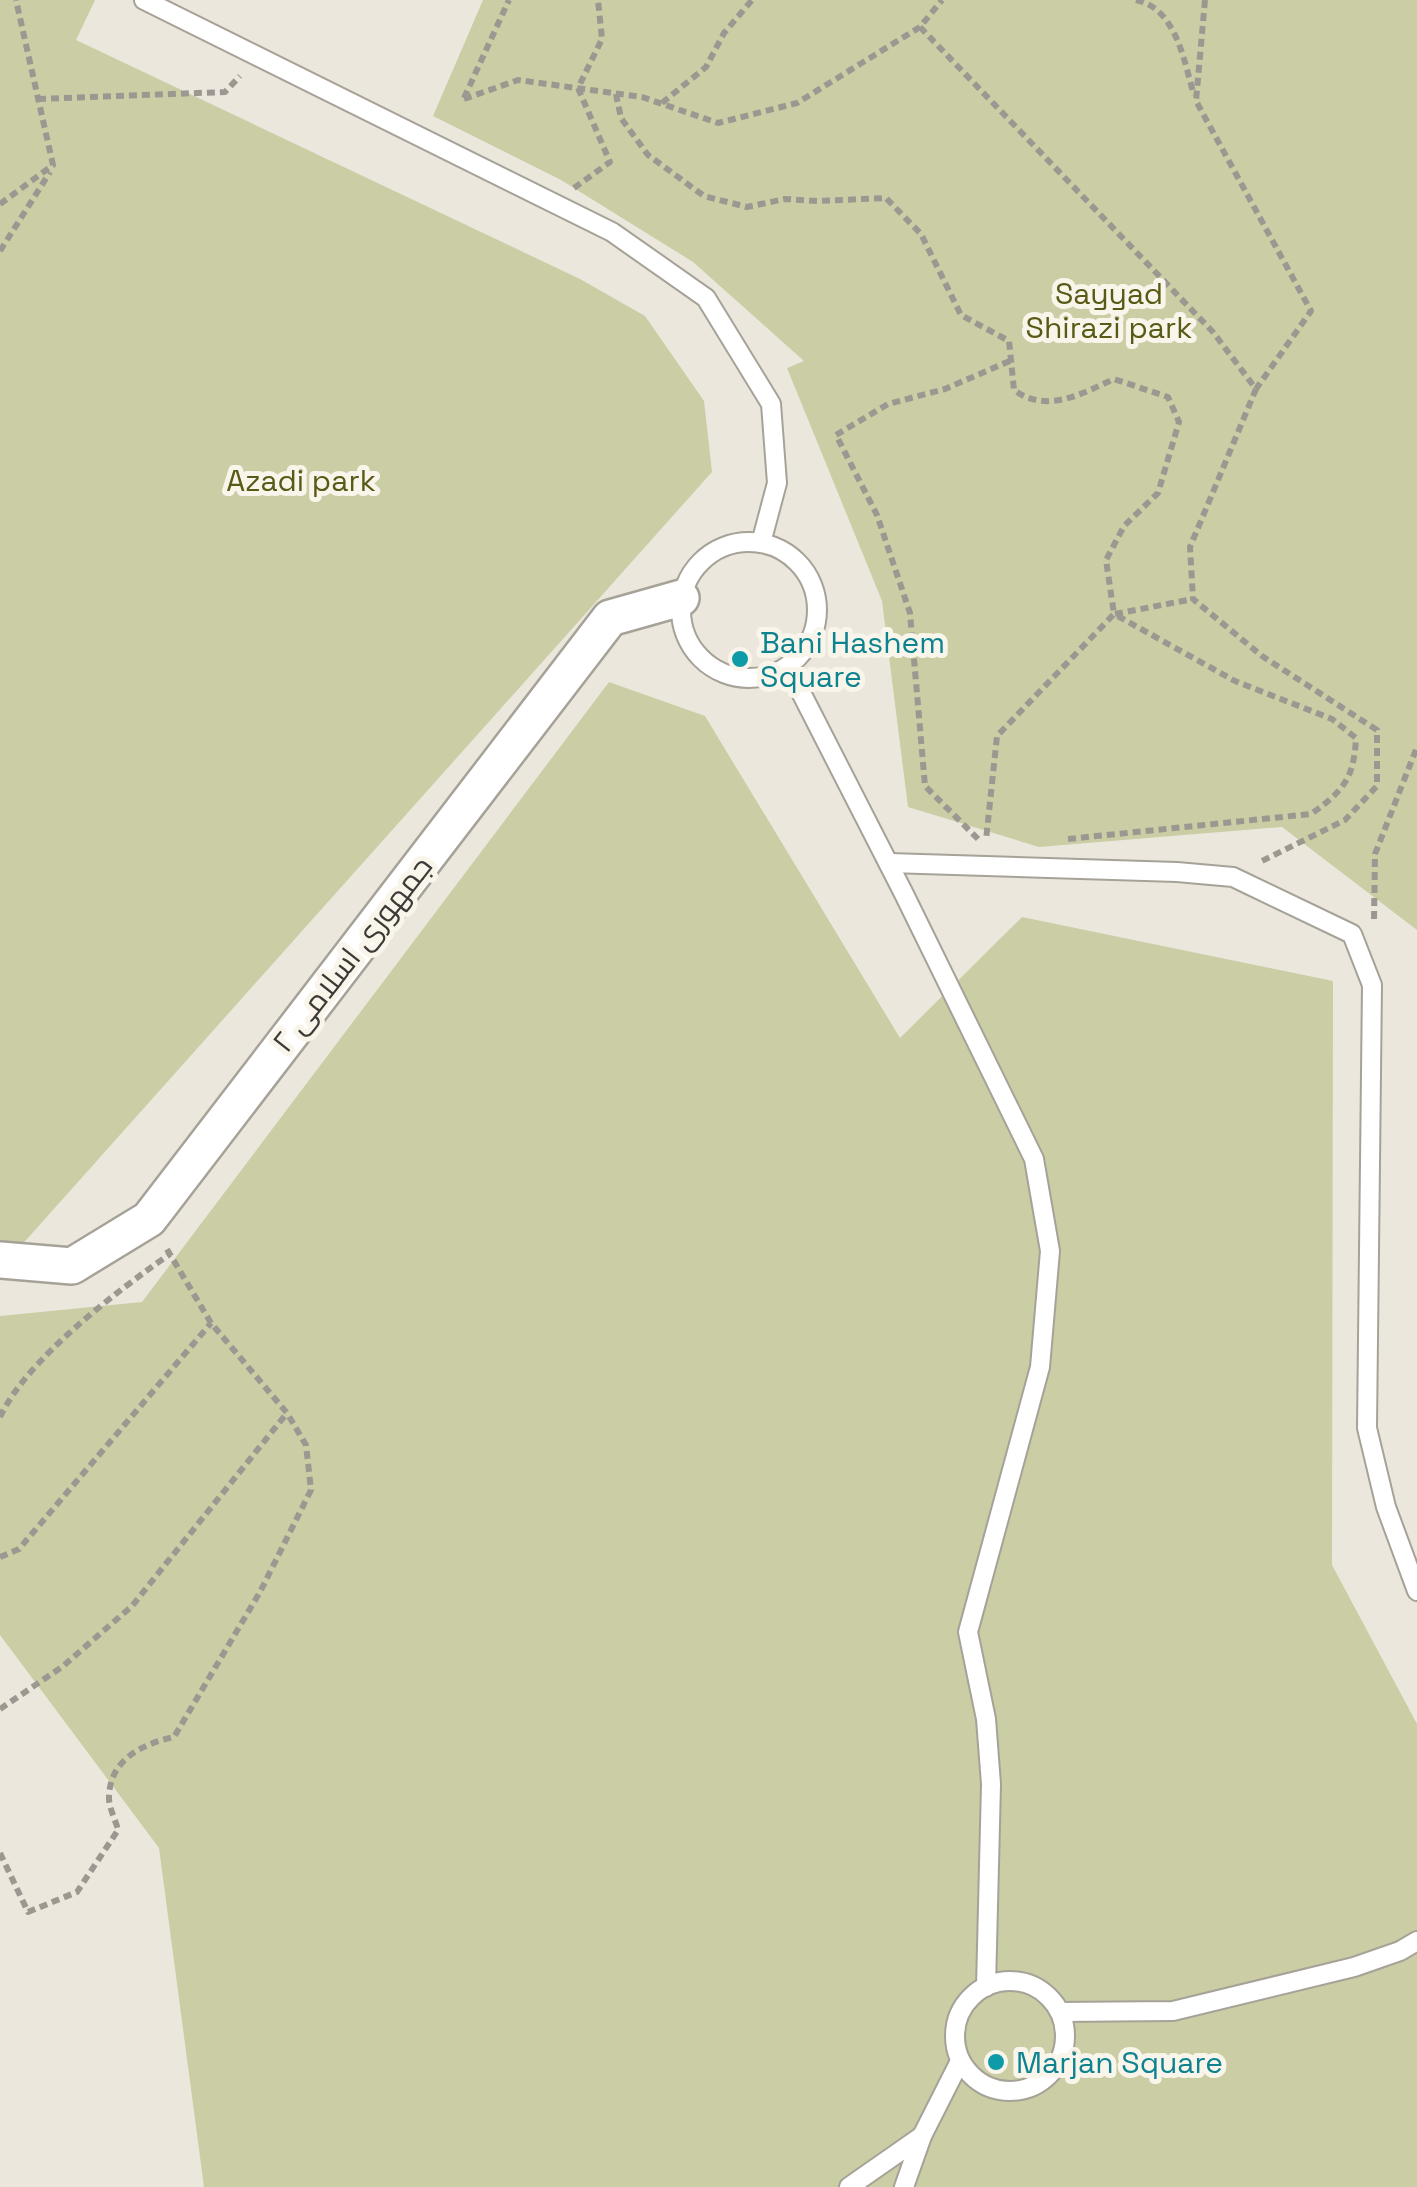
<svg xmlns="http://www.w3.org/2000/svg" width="1417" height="2187" font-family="'Space Grotesk',Cairo,sans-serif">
	<rect width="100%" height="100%" fill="#ece7dd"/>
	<g fill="#cbcda5">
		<polygon points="0,0 95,0 76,40 580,279 645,316 704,401 712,472 19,1248 0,1250"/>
		<polygon points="483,0 1417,0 1417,930 1282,827 1039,847 908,807 882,601 787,368 804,361 693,262 561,180 433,116"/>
		<polygon points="609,682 705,716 900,1038 1022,917 1333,981 1332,1565 1417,1724 1417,2187 204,2187 159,1848 0,1635 0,1316 142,1302"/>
	</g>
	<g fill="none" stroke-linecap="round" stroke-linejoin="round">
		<g stroke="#a6a298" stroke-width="22">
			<g id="service">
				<polyline points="144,0 612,232 706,298 771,404 777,483 761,543"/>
				<circle cx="749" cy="610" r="68"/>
				<polyline points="788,667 904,894 1034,1159 1050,1251 1040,1367 968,1632 986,1719 991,1784 986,1987"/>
				<polyline points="889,863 1177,872 1233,877 1352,934 1372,985 1367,1428 1386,1507 1417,1591"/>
				<circle cx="1010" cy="2036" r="55"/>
				<polyline points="1060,2012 1173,2011 1354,1967 1400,1951 1417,1941"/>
				<polyline points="849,2187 922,2136"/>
				<polyline points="904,2187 922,2136 960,2061"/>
			</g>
		</g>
		<g stroke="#a6a298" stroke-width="40">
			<polyline id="minor" points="0,1260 72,1266 149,1219 610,618 681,598"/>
		</g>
		<g stroke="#9c9891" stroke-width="6" stroke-dasharray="8 5" stroke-linecap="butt">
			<path d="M1136 0C1177 9 1184 62 1194 95"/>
			<polyline points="1205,0 1196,101 1311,311 1256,389"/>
			<polyline points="920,27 1213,332 1256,389 1190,547 1193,599 1262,656 1377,730 1377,786 1345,820 1260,862"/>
			<path d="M616 94 621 118 648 155 704 196 747 207 785 199 818 201 886 198 921 234 961 315 1009 341 1014 390C1047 414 1081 394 1114 379L1168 397 1179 422 1158 493 1124 526 1106 560 1114 614 997 736 986 840"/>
			<polyline points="464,98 509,0"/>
			<polyline points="38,99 225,92 240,76"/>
			<polyline points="464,99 518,80 642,97 718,123 797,103 920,27 942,0"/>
			<polyline points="662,103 706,67 724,33 752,0"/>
			<polyline points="574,188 610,162 578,88 602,39 598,0"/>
			<polyline points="0,204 53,165 16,0"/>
			<polyline points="0,251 50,172"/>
			<polyline points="1115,614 1193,599"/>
			<polyline points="978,839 925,786 910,613 877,515 836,435 888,404 945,389 1012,360"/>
			<path d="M1068 839 1311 814C1343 791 1354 779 1356 738L1332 719 1235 681 1114 614"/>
			<polyline points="1374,919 1375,854 1417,747"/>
			<path d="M0 1417C27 1359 117 1291 170 1254"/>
			<polyline points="0,1557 19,1549 211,1323"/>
			<polyline points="0,1709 62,1667 132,1606 287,1413"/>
			<path d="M0 1853 28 1912 77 1892 118 1830C116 1821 109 1808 109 1798 109 1760 142 1744 174 1737L260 1592 311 1490 306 1445 287 1413 211 1323 165 1246"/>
		</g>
		<use href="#service" stroke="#fff" stroke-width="18"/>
		<use href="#minor" stroke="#fff" stroke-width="35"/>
	</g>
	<g fill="#0f9aa8" stroke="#f9f5ea" stroke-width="4">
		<circle cx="740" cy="659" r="10"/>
		<circle cx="996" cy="2062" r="10"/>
	</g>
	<g text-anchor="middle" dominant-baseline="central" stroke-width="10" stroke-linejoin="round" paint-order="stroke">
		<g font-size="30" fill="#5a5a17" stroke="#f9f5ea">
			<text x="1109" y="293">Sayyad<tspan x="1109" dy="34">Shirazi park</tspan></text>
			<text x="301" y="480">Azadi park</text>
		</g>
		<g font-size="30" fill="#0d838f" stroke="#f9f5ea" text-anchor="start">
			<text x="760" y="642">Bani Hashem<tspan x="760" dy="34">Square</tspan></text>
			<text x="1016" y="2062">Marjan Square</text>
		</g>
		<g font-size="30" fill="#3c3a36" stroke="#f9f5ea">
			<text transform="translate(352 954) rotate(-52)">جمهوری اسلامی ۲</text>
		</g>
	</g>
</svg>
